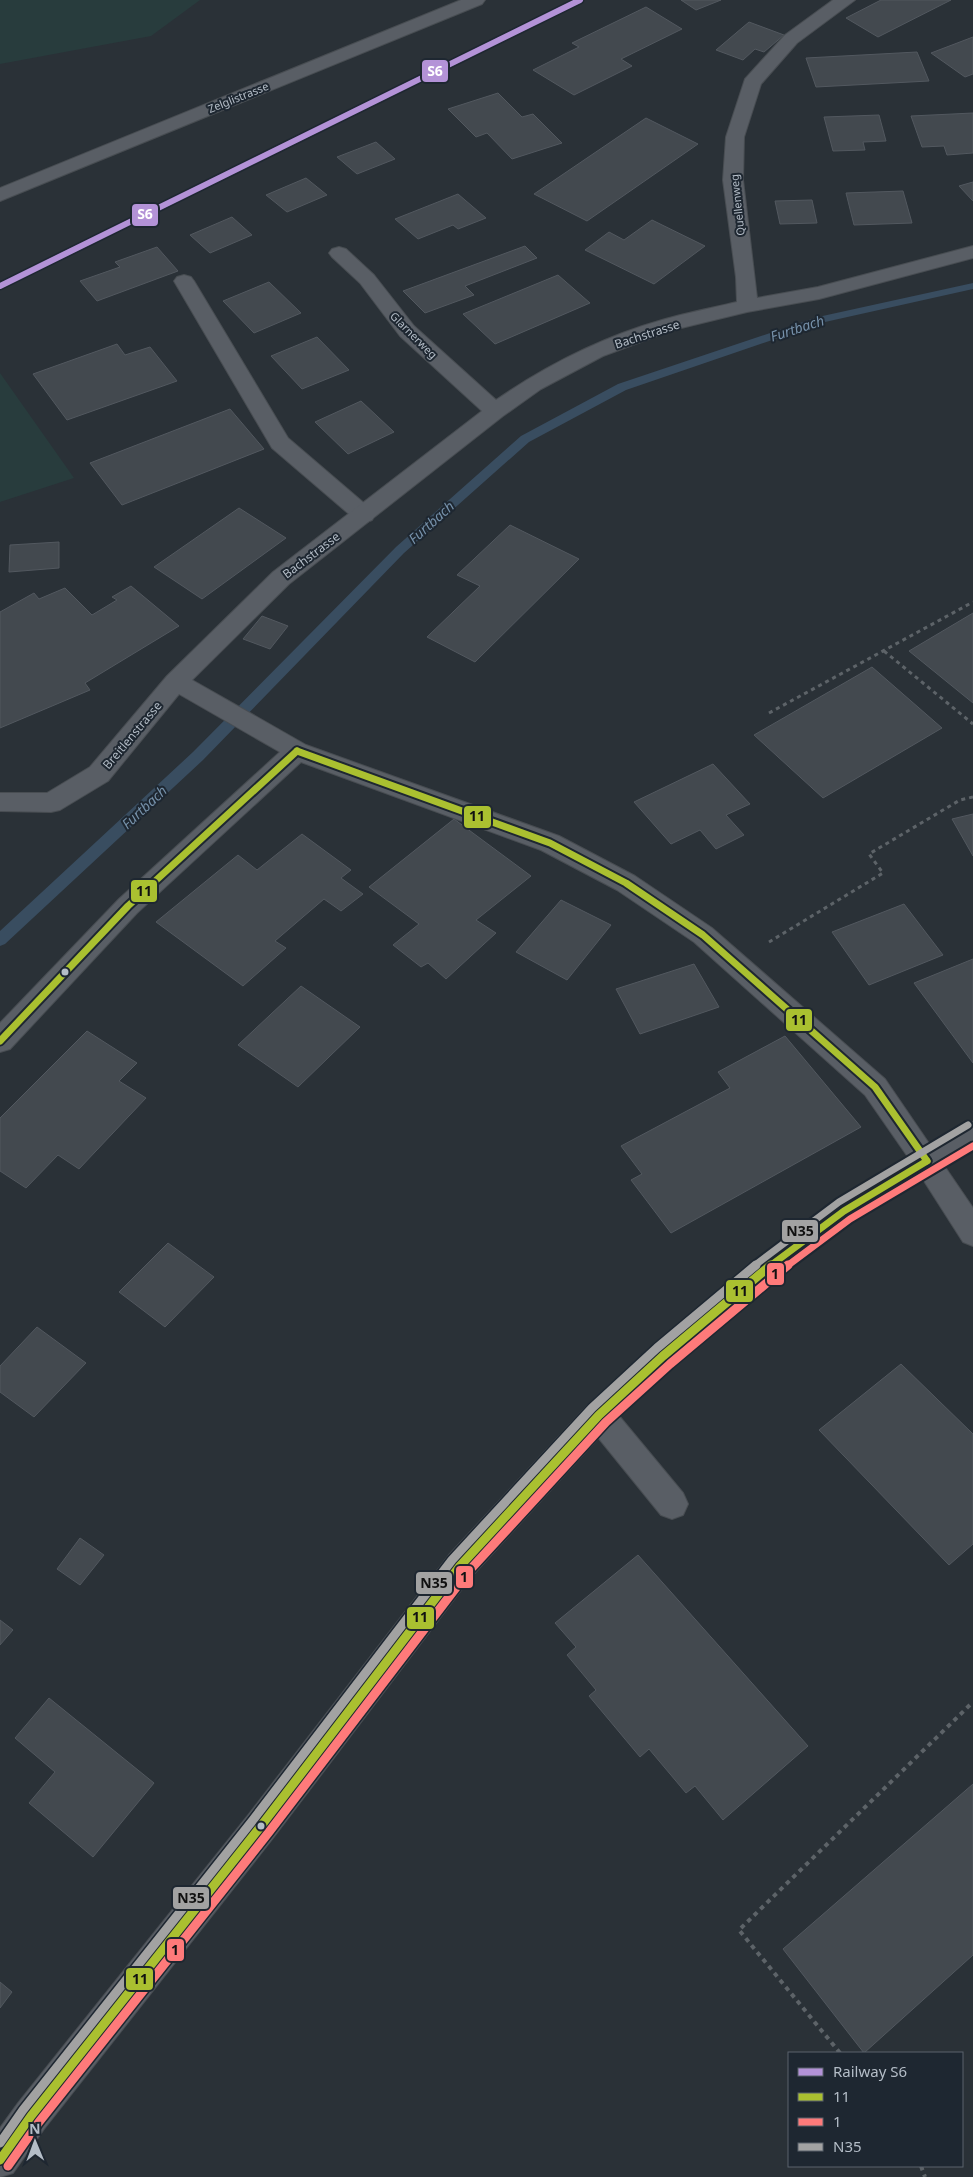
<svg xmlns="http://www.w3.org/2000/svg" width="973" height="2177" font-family="'Noto Sans',sans-serif">
	<rect width="100%" height="100%" fill="#2a3137"/>
	<g fill="#283c3d">
		<polygon points="0,0 200,0 151,36 0,64"/>
		<polygon points="0,373 74,478 0,502"/>
	</g>
	<g fill="none" stroke-linecap="round" stroke-linejoin="round">
		<polygon fill="#394d60" fill-rule="evenodd" points="973,283 973,289 825,322 626,390 529,442 404,553 203,760 5,944 0,946 0,931 193,752 396,547 521,436 618,384 818,317"/>
	</g>
	<g fill="#43494f" stroke="#52585f">
		<polygon points="681,0 721,0 696,10"/>
		<polygon points="881,0 951,0 878,37 846,18"/>
		<polygon points="646,7 682,29 621,59 632,66 574,95 533,70 579,47 572,43"/>
		<polygon points="749,22 784,35 764,52 755,49 743,60 716,50"/>
		<polygon points="973,37 973,74 965,77 931,53"/>
		<polygon points="917,52 929,81 816,87 806,58"/>
		<polygon points="498,93 522,117 533,114 562,143 512,159 487,133 476,137 448,109"/>
		<polygon points="973,113 973,153 947,155 944,146 922,147 911,116"/>
		<polygon points="879,115 886,141 863,142 865,150 833,151 824,117"/>
		<polygon points="646,118 698,144 587,221 534,194"/>
		<polygon points="376,142 395,159 357,174 337,157"/>
		<polygon points="306,178 327,195 287,212 266,195"/>
		<polygon points="973,182 973,201 959,186"/>
		<polygon points="903,191 912,223 854,225 846,193"/>
		<polygon points="458,194 486,218 458,229 453,225 418,239 395,219"/>
		<polygon points="812,200 817,223 780,224 775,201"/>
		<polygon points="232,217 252,235 210,253 190,235"/>
		<polygon points="652,220 705,246 654,284 585,250 609,232 624,240"/>
		<polygon points="525,246 537,258 465,286 474,295 425,313 403,291"/>
		<polygon points="157,247 178,271 97,301 80,281 120,267 115,262"/>
		<polygon points="558,275 590,303 495,344 463,314"/>
		<polygon points="269,282 301,313 254,333 223,301"/>
		<polygon points="317,337 349,370 302,389 271,356"/>
		<polygon points="117,344 125,355 150,347 177,381 67,420 33,374"/>
		<polygon points="361,401 394,432 348,454 315,422"/>
		<polygon points="230,409 264,449 122,505 90,463"/>
		<polygon points="239,508 286,538 202,599 154,567"/>
		<polygon points="510,525 579,559 475,662 427,637 480,586 457,575"/>
		<polygon points="59,542 59,568 9,572 10,545"/>
		<polygon points="131,586 179,626 85,683 90,690 0,728 0,612 34,593 39,599 65,588 92,615 117,600 112,597"/>
		<polygon points="973,613 973,703 909,651"/>
		<polygon points="262,616 288,626 270,649 243,639"/>
		<polygon points="872,667 942,728 823,798 754,735"/>
		<polygon points="713,764 750,804 726,815 744,835 716,849 700,830 671,844 634,802"/>
		<polygon points="973,814 973,856 952,819"/>
		<polygon points="454,819 531,876 476,920 496,933 446,979 428,963 421,967 393,945 419,924 369,887"/>
		<polygon points="302,834 351,870 341,878 363,894 341,911 324,899 275,941 286,948 243,986 156,922 238,855 257,870"/>
		<polygon points="561,900 611,925 567,980 516,952"/>
		<polygon points="904,904 943,955 869,985 832,932"/>
		<polygon points="973,959 973,1063 914,983"/>
		<polygon points="694,964 719,1007 640,1034 616,989"/>
		<polygon points="301,986 360,1027 298,1087 238,1045"/>
		<polygon points="87,1031 137,1063 119,1081 146,1098 79,1169 58,1155 26,1188 0,1171 0,1118"/>
		<polygon points="785,1036 861,1127 671,1233 631,1180 642,1174 621,1146 730,1088 718,1072"/>
		<polygon points="168,1243 214,1277 165,1327 119,1292"/>
		<polygon points="37,1327 86,1363 34,1417 0,1392 0,1366"/>
		<polygon points="901,1364 973,1434 973,1544 949,1565 819,1430"/>
		<polygon points="80,1538 104,1555 80,1585 57,1569"/>
		<polygon points="638,1555 808,1746 723,1820 695,1786 686,1793 649,1749 640,1757 589,1696 596,1690 567,1655 576,1647 555,1623"/>
		<polygon points="0,1620 13,1630 0,1645"/>
		<polygon points="49,1698 154,1783 93,1857 29,1803 55,1772 15,1738"/>
		<polygon points="973,1784 973,1955 864,2053 783,1949"/>
		<polygon points="0,1982 12,1992 0,2008"/>
	</g>
	<g fill="none" stroke-linecap="round" stroke-linejoin="round">
		<g stroke="#484d52" stroke-width="2">
			<g id="service">
				<polygon points="184,275 191,277 194,281 288,438 372,510 375,515 372,520 364,523 356,520 272,448 174,281 177,277"/>
				<polygon points="599,1401 610,1405 683,1493 688,1504 683,1515 672,1519 661,1515 588,1425 584,1415 588,1405"/>
			</g>
		</g>
		<g stroke="#484d52" stroke-width="2">
			<g id="minor">
				<polygon points="461,0 485,0 482,4 0,201 0,188"/>
				<path d="M833 0H855L797 43 761 84 744 137 743 180 757 298 818 287 973 246V258L819 299 747 312 673 330 603 356 541 389 503 416 289 584 192 680 306 745 559 836 635 876 712 928 885 1079 973 1208V1246L963 1242 917 1170 865 1095 694 942 617 890 541 850 301 762 137 913 10 1049 0 1052V1023L119 899 280 752 179 694 108 781 60 810 51 812 0 811V793H47L90 767 167 676 273 572 482 411 400 336 360 283 332 257 329 253 332 249 339 247 346 249 374 275 414 326 496 400C547 365 602 337 662 320 686 313 712 308 737 302L736 277 723 180 726 137 745 79 785 35Z"/>
			</g>
		</g>
		<g stroke="#484d52" stroke-width="2">
			<polygon id="tertiary" points="973,1122 973,1148 854,1220 781,1274 674,1366 610,1425 471,1577 273,1838 44,2129 13,2173 0,2177 0,2128 18,2103 249,1814 449,1555 588,1405 652,1346 761,1256 834,1202 963,1126"/>
		</g>
		<g stroke="#5d6368" stroke-width="3" stroke-dasharray="4 4" stroke-linecap="butt">
			<polyline points="884,651 973,724"/>
			<polyline points="769,713 973,602"/>
			<polyline points="769,942 883,873 869,854 960,800 973,797"/>
		</g>
		<g stroke="#5d6368" stroke-width="4" stroke-dasharray="4.5 4.5" stroke-linecap="butt">
			<polyline points="840,2053 739,1930 973,1702"/>
			<polyline points="921,2166 925,2177"/>
		</g>
		<use href="#service" fill="#595e65" fill-rule="evenodd"/>
		<use href="#minor" fill="#595e65" fill-rule="evenodd"/>
		<use href="#tertiary" fill="#595e65" fill-rule="evenodd"/>
		<g stroke="#1e2731" stroke-width="11">
			<g id="bus-1-far1">
				<polyline points="297,751 550,843 626,883 703,935 875,1087 927,1161"/>
				<polyline points="0,1041 128,906 297,751"/>
				<polyline points="770,1266 844,1211 927,1161"/>
			</g>
		</g>
		<g stroke="#1e2731" stroke-width="12">
			<polyline id="bus-1" points="0,2160 31,2116 261,1826 460,1566 599,1415 663,1356 771,1265"/>
		</g>
		<g stroke="#1e2731" stroke-width="11">
			<polyline id="bus-2-far1" points="787,1266 850,1219 973,1146"/>
		</g>
		<g stroke="#1e2731" stroke-width="12">
			<polyline id="bus-2" points="8,2166 39,2122 269,1832 468,1572 606,1422 670,1364 788,1265"/>
		</g>
		<g stroke="#1e2731" stroke-width="11">
			<polyline id="bus-3-far1" points="754,1266 839,1202 968,1125"/>
		</g>
		<g stroke="#1e2731" stroke-width="12">
			<polyline id="bus-3" points="0,2143 23,2110 253,1820 452,1560 592,1408 657,1348 756,1265"/>
		</g>
		<use href="#bus-1-far1" stroke="#aac030" stroke-width="7"/>
		<use href="#bus-1" stroke="#aac030" stroke-width="9"/>
		<use href="#bus-2-far1" stroke="#fe7a7a" stroke-width="7"/>
		<use href="#bus-2" stroke="#fe7a7a" stroke-width="9"/>
		<use href="#bus-3-far1" stroke="#a2a2a2" stroke-width="7"/>
		<use href="#bus-3" stroke="#a2a2a2" stroke-width="9"/>
		<g stroke="#1e2731" stroke-width="9">
			<polyline id="rail-1" points="0,286 580,0"/>
		</g>
		<use href="#rail-1" stroke="#b392d7" stroke-width="6"/>
	</g>
	<g fill="#b4bdc7" stroke="#1e2731" stroke-width="2">
		<circle cx="65" cy="972" r="4.5"/>
		<circle cx="261" cy="1826" r="4.5"/>
	</g>
	<g text-anchor="middle" dominant-baseline="central" stroke-width="4" stroke-linejoin="round" paint-order="stroke">
		<g font-size="11" fill="#b4bdc7" stroke="#1e2731">
			<text transform="translate(238 97) rotate(-22)">Zelglistrasse</text>
			<text transform="translate(737 205) rotate(-96)">Quellenweg</text>
			<text transform="translate(414 335) rotate(45)">Glarnerweg</text>
		</g>
		<g font-size="12" fill="#b4bdc7" stroke="#1e2731">
			<text transform="translate(647 334) rotate(-18)">Bachstrasse</text>
			<text transform="translate(311 555) rotate(-37)">Bachstrasse</text>
			<text transform="translate(132 735) rotate(-50)">Breitlenstrasse</text>
		</g>
		<g font-size="14" font-style="italic" fill="#7691aa" stroke="#1e2731">
			<text transform="translate(797 328) rotate(-18)">Furtbach</text>
			<text transform="translate(431 522) rotate(-42)">Furtbach</text>
			<text transform="translate(144 807) rotate(-43)">Furtbach</text>
		</g>
	</g>
	<g stroke="#1e2731" stroke-width="2">
		<rect x="421" y="59" width="28" height="24" rx="5" fill="#b392d7"/>
		<rect x="131" y="203" width="28" height="24" rx="5" fill="#b392d7"/>
		<rect x="463" y="805" width="29" height="24" rx="5" fill="#aac030"/>
		<rect x="130" y="879" width="28" height="24" rx="5" fill="#aac030"/>
		<rect x="785" y="1008" width="28" height="24" rx="5" fill="#aac030"/>
		<rect x="781" y="1219" width="38" height="24" rx="5" fill="#a2a2a2"/>
		<rect x="766" y="1262" width="19" height="24" rx="5" fill="#fe7a7a"/>
		<rect x="725" y="1279" width="29" height="24" rx="5" fill="#aac030"/>
		<rect x="455" y="1565" width="19" height="24" rx="5" fill="#fe7a7a"/>
		<rect x="415" y="1571" width="38" height="24" rx="5" fill="#a2a2a2"/>
		<rect x="406" y="1606" width="29" height="24" rx="5" fill="#aac030"/>
		<rect x="172" y="1886" width="38" height="24" rx="5" fill="#a2a2a2"/>
		<rect x="166" y="1938" width="19" height="24" rx="5" fill="#fe7a7a"/>
		<rect x="125" y="1967" width="29" height="24" rx="5" fill="#aac030"/>
	</g>
	<g font-size="14" text-anchor="middle" font-weight="bold" fill="#fff">
		<text x="435" y="76">S6</text>
		<text x="145" y="219">S6</text>
	</g>
	<g font-size="14" text-anchor="middle" font-weight="bold" fill="#111">
		<text x="477" y="821">11</text>
		<text x="144" y="896">11</text>
		<text x="799" y="1025">11</text>
		<text x="800" y="1236">N35</text>
		<text x="775" y="1279">1</text>
		<text x="740" y="1296">11</text>
		<text x="464" y="1582">1</text>
		<text x="434" y="1588">N35</text>
		<text x="420" y="1622">11</text>
		<text x="191" y="1903">N35</text>
		<text x="175" y="1955">1</text>
		<text x="140" y="1984">11</text>
	</g>
	<rect x="788" y="2052" width="175" height="115" fill="#1e2731" stroke="#5a636d"/>
	<rect x="798" y="2068" width="25" height="8" fill="#b392d7" stroke="#5a636d"/>
	<text x="833" y="2077" font-size="15" fill="#b4bdc7">Railway S6</text>
	<rect x="798" y="2093" width="25" height="8" fill="#aac030" stroke="#5a636d"/>
	<text x="833" y="2102" font-size="15" fill="#b4bdc7">11</text>
	<rect x="798" y="2118" width="25" height="8" fill="#fe7a7a" stroke="#5a636d"/>
	<text x="833" y="2127" font-size="15" fill="#b4bdc7">1</text>
	<rect x="798" y="2143" width="25" height="8" fill="#a2a2a2" stroke="#5a636d"/>
	<text x="833" y="2152" font-size="15" fill="#b4bdc7">N35</text>
	<g transform="translate(35 2142) rotate(359)" stroke="#1e2731" stroke-width="4" paint-order="stroke">
	<path d="M0-4L9 19L0 12L-9 19Z" fill="#b4bdc7"/>
	<text y="-8" font-size="14" font-weight="bold" text-anchor="middle" fill="#b4bdc7">N</text>
	</g>
</svg>
